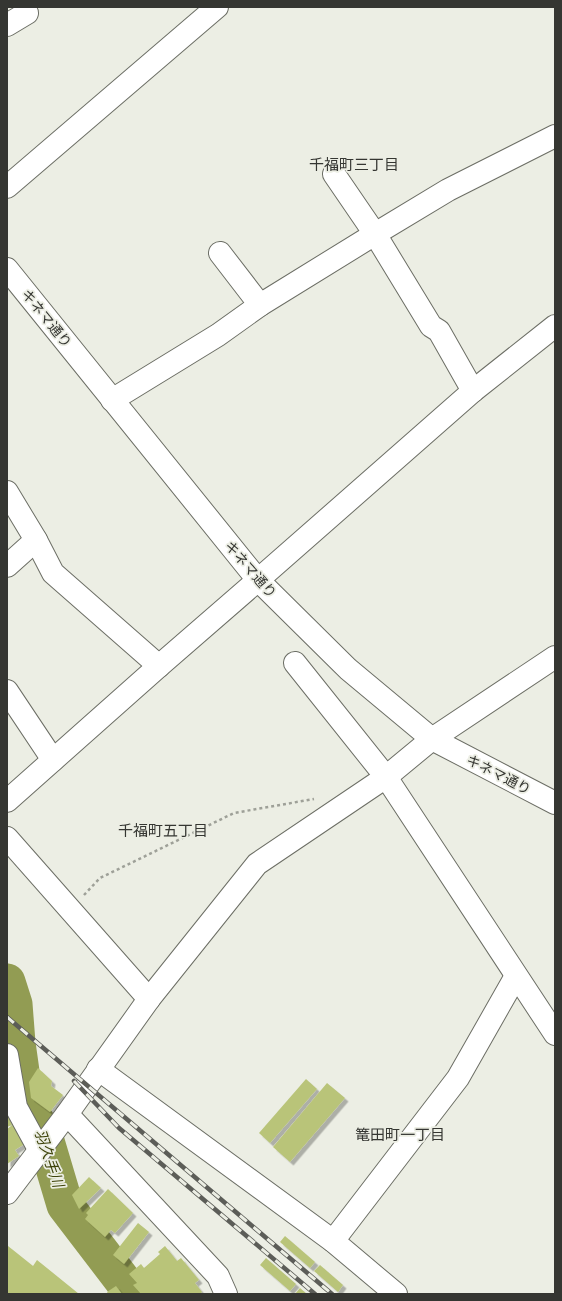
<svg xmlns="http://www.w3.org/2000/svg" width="562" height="1301" font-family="Lato,'Noto Sans JP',sans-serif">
	<defs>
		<filter id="shadow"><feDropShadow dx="3.5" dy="3.5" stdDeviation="0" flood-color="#0004"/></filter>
	</defs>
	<rect width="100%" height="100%" fill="#eceee4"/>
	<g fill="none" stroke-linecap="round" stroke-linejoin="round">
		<polyline stroke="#929c53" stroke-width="37" points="7,982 14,1004 17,1043 26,1107 43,1131 65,1205 133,1294"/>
	</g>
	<g fill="#b9c479" filter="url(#shadow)">
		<polygon points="38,1068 52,1081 51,1086 63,1095 50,1112 31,1098 29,1082"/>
		<polygon points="306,1079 317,1089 270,1143 259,1133"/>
		<polygon points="327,1083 345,1098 290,1162 273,1147"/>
		<polygon points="7,1111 12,1125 7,1127"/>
		<polygon points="14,1124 26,1143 15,1150 19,1156 7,1164 7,1129"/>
		<polygon points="89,1177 101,1188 79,1209 72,1195"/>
		<polygon points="108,1189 133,1213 115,1233 111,1230 105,1237 85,1219 88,1215 86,1213"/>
		<polygon points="138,1223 149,1232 124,1264 113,1255"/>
		<polygon points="285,1236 315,1262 310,1268 280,1242"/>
		<polygon points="8,1246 33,1266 37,1260 79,1294 7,1294 7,1248"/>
		<polygon points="165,1246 177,1261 181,1258 199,1280 195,1283 202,1292 200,1294 141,1294 133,1285 137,1283 129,1274 141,1264 144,1268 160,1254 158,1252"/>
		<polygon points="266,1258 296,1284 290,1291 260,1265"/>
		<polygon points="320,1265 343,1285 338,1292 314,1271"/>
		<polygon points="116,1286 122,1294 108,1294 107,1292"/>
		<polygon points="300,1288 307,1294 295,1294"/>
	</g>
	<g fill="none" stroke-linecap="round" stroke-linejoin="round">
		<g stroke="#6c6e65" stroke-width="24">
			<g id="minor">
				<polyline points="7,25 27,13"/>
				<polyline points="334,174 375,234 431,326 439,331 473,391"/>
				<polyline points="7,187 217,7"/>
				<polyline points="220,253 260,305"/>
				<polyline points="112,400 218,335 260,305 375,234 448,190 555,136"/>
				<polyline points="7,492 36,540 53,573 159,666"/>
				<polyline points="7,566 36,540"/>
				<polyline points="295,663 386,777 555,1034"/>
				<polyline points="7,691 53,760"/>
				<polyline points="7,801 159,666 258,580 473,391 555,326"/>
				<polyline points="7,838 149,999"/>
				<polyline points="7,1055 16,1107 40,1151"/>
				<polyline points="98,1069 333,1241 396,1294"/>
				<polyline points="67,1114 218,1276 226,1294"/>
				<polyline points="7,1193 67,1114 149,999 257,864 386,777 432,739 555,657"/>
				<polyline points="333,1241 458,1078 516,976"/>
			</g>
		</g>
		<g stroke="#6c6e65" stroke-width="24">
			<polyline id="tertiary" points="7,269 258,580 348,669 432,739 555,803"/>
		</g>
		<polyline stroke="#9ea098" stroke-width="2.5" stroke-dasharray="3 3" stroke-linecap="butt" points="84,895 100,878 234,813 314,799"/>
		<use href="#minor" stroke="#fff" stroke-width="22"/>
		<use href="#tertiary" stroke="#fff" stroke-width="22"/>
		<g stroke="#5c5d58" stroke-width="4.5">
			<g id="rail">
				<polyline points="7,1017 332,1294"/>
				<polyline points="74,1081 119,1128 315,1294"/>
			</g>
		</g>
		<use href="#rail" stroke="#eceee4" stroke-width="3" stroke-dasharray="9" stroke-linecap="butt"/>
	</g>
	<g text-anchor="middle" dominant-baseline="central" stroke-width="3.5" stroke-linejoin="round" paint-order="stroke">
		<g font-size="14" fill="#353632" stroke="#eceee4">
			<text transform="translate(47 318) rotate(51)">キネマ通り</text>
			<text transform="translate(251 569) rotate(49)">キネマ通り</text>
			<text transform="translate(499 774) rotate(27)">キネマ通り</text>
		</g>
		<g font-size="15" fill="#353632" stroke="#eceee4">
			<text x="354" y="164">千福町三丁目</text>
			<text x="163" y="830">千福町五丁目</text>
			<text x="400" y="1134">篭田町一丁目</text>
		</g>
		<g font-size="15" font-style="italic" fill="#3e440b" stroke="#eceee4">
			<text transform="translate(50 1158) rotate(71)">羽久手川</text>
		</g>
	</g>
	<rect width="562" height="1301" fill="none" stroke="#353632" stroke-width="16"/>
</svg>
